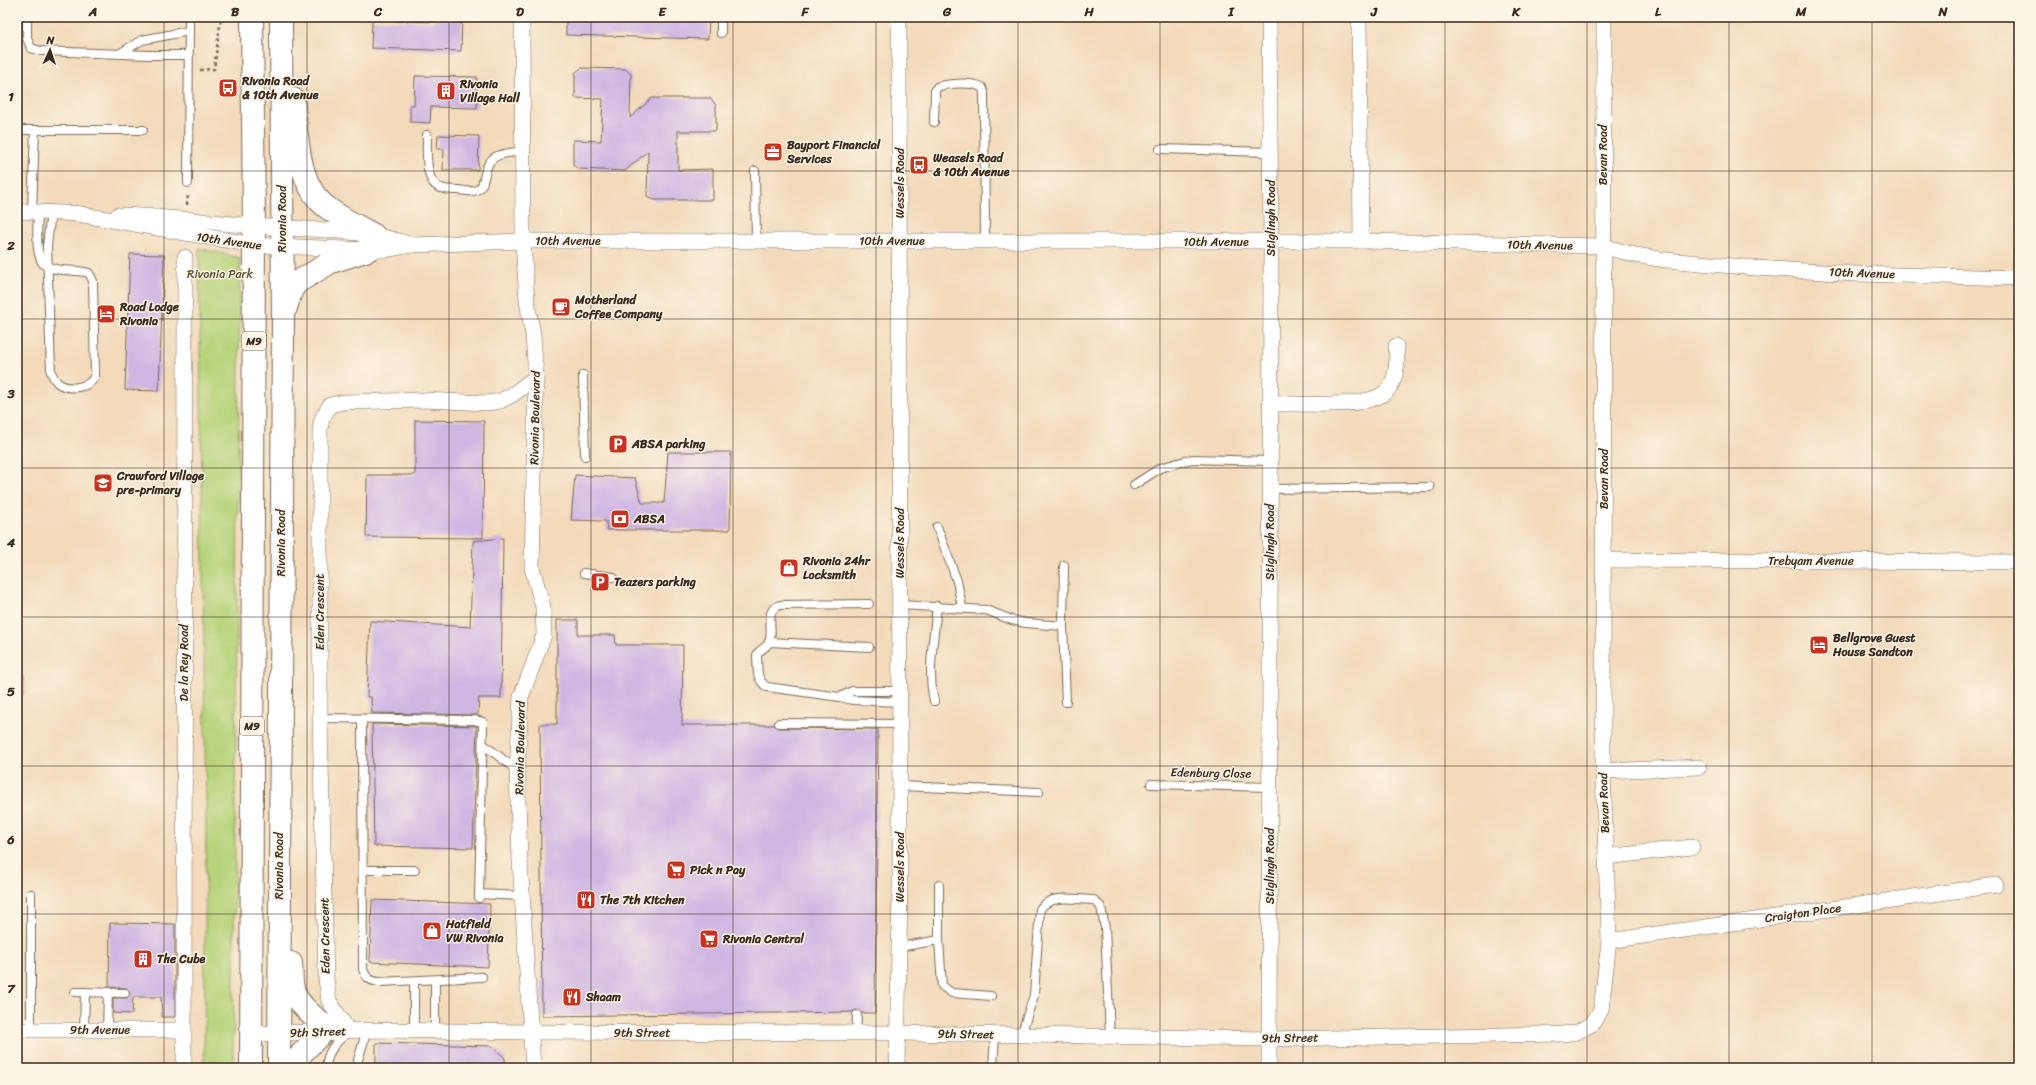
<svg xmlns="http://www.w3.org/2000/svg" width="2036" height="1085" font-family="Sriracha,sans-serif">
	<rect width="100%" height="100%" fill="#fcf5e5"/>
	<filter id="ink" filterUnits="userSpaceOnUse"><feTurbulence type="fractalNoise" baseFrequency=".025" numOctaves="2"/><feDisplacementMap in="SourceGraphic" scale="8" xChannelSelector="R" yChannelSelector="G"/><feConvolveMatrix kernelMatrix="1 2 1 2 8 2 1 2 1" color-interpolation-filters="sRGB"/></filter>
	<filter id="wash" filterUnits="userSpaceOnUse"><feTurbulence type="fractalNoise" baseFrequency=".012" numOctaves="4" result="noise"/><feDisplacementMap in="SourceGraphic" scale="16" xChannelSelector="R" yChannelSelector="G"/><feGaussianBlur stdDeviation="0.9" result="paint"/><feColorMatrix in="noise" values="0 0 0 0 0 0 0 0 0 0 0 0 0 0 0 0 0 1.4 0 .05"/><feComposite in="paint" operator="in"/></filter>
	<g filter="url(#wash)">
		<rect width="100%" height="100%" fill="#f3dabb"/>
		<polygon fill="#b6d379" stroke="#787e4c" points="199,248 240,258 233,1068 204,1068 206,815"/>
		<g id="blocks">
			<g fill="#cfb6e3">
				<polygon points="435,17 462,17 461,51 371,48 372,20 434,22"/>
				<polygon points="566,17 709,17 708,39 566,35"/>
				<polygon points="581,68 625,69 631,74 630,118 652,98 710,98 716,105 716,131 678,131 678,170 713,169 713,200 654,200 647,196 648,151 625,171 578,169 573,165 573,140 601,141 603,99 575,98 575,73"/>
				<polygon points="415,76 477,77 477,108 431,107 430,123 410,122 410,105 414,105"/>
				<polygon points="438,135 479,136 478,170 443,170 444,149 437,149"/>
				<polygon points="130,254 164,255 159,391 125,390"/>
				<polygon points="415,420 484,421 483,538 366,537 367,475 415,475"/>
				<polygon points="668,452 731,452 730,530 607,530 606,521 571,520 575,475 635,478 642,503 664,503"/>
				<polygon points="503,538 501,698 479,698 478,715 372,713 371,697 367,697 370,621 470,627 473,541"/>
				<polygon points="557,620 578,620 578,635 615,635 616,645 683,645 682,725 774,725 779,728 878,729 875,1013 862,1013 857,1010 852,1012 542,1016 540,724 557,724"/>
				<polygon points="372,724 477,726 473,848 374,846"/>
				<polygon points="372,900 490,904 488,967 370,962"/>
				<polygon points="110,923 175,924 175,1017 162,1017 161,997 133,997 132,1014 113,1013 113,998 127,998 130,993 126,988 109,987"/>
				<polygon points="376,1043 491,1046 505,1058 505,1068 376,1068"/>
			</g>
		</g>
	</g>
	<g filter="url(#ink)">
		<use href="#blocks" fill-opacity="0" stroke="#7b6855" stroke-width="1"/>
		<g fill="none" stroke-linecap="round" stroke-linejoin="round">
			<g stroke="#7b6855" stroke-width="10">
				<g id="lane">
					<polyline points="27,17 27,38 31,48 41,51 149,55 188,55"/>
					<polyline points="721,33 721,17"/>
					<polyline points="119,54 142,40 189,31"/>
					<path d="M934 122 935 91 937 87C949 83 971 82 982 87L984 92 985 241"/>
					<polyline points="17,132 24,130 143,130"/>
					<path d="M427 135C427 149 424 184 441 188 446 190 453 190 459 190 466 191 474 193 480 188 483 185 484 178 485 174 489 152 504 154 523 151"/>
					<polyline points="1160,149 1270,152"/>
					<polyline points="755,171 756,241"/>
					<polyline points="188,183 189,17"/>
					<polyline points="32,211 35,130"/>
					<path d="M38 211C38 224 33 262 48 267 61 272 76 269 89 273L93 281 95 375C91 388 68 391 58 383 54 380 53 376 51 372L47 246 51 212"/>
					<polyline points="583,375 585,456"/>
					<polyline points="1134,485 1160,468 1192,459 1270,461"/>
					<polyline points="1270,489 1430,487"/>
					<polyline points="937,527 957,581 962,607"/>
					<polyline points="1064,565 1063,626 1066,702"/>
					<polyline points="584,573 613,577"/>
					<path d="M869 604 780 605C762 611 776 631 768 644 765 649 759 649 757 655 758 668 755 679 767 687L840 697 853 700 900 702"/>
					<polyline points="900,605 986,610 1012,620 1026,623 1063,626"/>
					<polyline points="769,642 869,647"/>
					<polyline points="840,697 852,691 900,691"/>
					<path d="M934 701C927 670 934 638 937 606"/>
					<polyline points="320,718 474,720 483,722 479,898"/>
					<path d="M362 720 363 969C366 978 370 981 379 982L482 977"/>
					<polyline points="779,723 899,724"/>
					<polyline points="484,745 517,770"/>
					<polyline points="1151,784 1270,787"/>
					<polyline points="899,786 1039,792"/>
					<polyline points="363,870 415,870"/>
					<polyline points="939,885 939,940"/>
					<polyline points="31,894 31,1030"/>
					<polyline points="479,894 522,896"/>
					<polyline points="899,947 939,940 942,986 952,993 991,996"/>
					<polyline points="75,992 125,993"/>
					<polyline points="84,1029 85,992"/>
					<polyline points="107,1030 108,992"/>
					<polyline points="414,1031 414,981"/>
					<polyline points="435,1031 435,980"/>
					<polyline points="856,1034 857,1015"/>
					<path d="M1021 1035 1034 995 1040 909C1051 893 1077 900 1094 900L1101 907 1105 928 1110 1036"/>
					<polyline points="358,1060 367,1030"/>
					<path d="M326 1068C327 1052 335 1042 348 1033"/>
					<polyline points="993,1068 995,1035"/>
				</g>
			</g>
			<g stroke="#7b6855" stroke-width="16">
				<g id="street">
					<polyline points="522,17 523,241 527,301 533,335 536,377 532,568 543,607 544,635 521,697 517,770 520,861 533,1068"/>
					<polyline points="1269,17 1271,242 1269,1068"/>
					<polyline points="1359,17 1361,241"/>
					<polyline points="17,211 82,214"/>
					<polyline points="72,213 254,245 368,250 386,250 412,245 523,241 1361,241 1602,246 1635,255 1666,260 1755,268 1856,274 2019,278"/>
					<path d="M118 215C164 216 209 222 255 226 306 230 362 228 412 245"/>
					<path d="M1270 404C1299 403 1360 409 1383 394 1397 385 1398 361 1396 346"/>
					<polyline points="1604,560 2019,562"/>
					<polyline points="17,679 17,688"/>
					<polyline points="1603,771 1699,767"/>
					<polyline points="1606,857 1692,847"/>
					<polyline points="1609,941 1996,885"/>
					<polyline points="17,1030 184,1030"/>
					<polyline points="348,1030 329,1001 326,979 320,718 320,430 322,419 330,405 344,402 424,400 488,403 500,401 512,395 536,377"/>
					<polyline points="251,1034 367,1030 531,1032 898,1033 1269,1039 1563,1034 1577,1032 1592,1024 1601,1010 1609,941 1603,771 1604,17"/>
					<polyline points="184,1068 185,257"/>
					<polyline points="897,1068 900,886 899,17"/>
				</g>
			</g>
			<g stroke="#7b6855" stroke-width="24">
				<g id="primary">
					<path d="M293 99C298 135 296 187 329 209 343 219 359 227 374 235"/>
					<polyline points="286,308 291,292 296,283 331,262 368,250"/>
					<path d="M291 963C292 972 291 981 293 989 298 1006 317 1020 331 1030"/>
					<polyline points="251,1068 254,226 252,17"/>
					<polyline points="279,1068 283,322 281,17"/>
					<polyline points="291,1068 302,1053 325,1030"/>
				</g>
			</g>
			<g stroke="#7b6855" stroke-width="2.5" stroke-dasharray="3 3" stroke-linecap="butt">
				<polyline points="200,70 214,69 221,17"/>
				<polyline points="187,205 188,194"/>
			</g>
			<use href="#lane" stroke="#fff" stroke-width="8"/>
			<use href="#street" stroke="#fff" stroke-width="15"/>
			<use href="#primary" stroke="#fff" stroke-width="22"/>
		</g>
	</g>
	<path fill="none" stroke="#3b2a1e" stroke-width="1" stroke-opacity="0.55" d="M164 17V1068M307 17V1068M449 17V1068M591 17V1068M733 17V1068M876 17V1068M1018 17V1068M1160 17V1068M1303 17V1068M1445 17V1068M1587 17V1068M1729 17V1068M1872 17V1068M17 171H2019M17 319H2019M17 468H2019M17 617H2019M17 766H2019M17 914H2019"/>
	<defs>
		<g id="bus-square" transform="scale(1)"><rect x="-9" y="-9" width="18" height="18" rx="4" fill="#c8321e" stroke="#fcf5e5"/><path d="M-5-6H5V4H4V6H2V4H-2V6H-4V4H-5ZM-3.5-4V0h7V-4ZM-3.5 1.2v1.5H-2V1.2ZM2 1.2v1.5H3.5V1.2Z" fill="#fff"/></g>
		<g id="building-square" transform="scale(1)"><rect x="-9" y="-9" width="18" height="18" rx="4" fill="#c8321e" stroke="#fcf5e5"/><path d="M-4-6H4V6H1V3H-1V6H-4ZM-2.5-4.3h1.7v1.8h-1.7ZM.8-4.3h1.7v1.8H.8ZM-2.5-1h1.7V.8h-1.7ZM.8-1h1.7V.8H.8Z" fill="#fff"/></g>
		<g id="office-square" transform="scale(1)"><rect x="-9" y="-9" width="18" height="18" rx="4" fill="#c8321e" stroke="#fcf5e5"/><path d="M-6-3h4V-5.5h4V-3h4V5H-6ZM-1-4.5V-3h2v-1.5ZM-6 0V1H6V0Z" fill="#fff"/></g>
		<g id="cafe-square" transform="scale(1)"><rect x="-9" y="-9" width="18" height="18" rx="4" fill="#c8321e" stroke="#fcf5e5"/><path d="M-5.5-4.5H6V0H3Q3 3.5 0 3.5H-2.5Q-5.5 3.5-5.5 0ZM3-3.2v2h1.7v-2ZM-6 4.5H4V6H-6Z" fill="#fff"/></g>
		<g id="hotel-square" transform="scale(1)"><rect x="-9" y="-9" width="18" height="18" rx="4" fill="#c8321e" stroke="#fcf5e5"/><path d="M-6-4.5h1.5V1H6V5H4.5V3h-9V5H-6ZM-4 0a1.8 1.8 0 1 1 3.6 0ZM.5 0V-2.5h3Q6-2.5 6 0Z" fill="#fff"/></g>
		<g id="parking-square" transform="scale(1)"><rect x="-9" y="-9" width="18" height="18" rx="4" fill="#c8321e" stroke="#fcf5e5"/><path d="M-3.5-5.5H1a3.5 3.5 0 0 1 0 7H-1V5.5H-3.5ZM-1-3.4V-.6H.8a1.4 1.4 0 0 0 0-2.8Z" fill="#fff"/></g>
		<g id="school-square" transform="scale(1)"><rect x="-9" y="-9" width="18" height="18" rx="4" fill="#c8321e" stroke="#fcf5e5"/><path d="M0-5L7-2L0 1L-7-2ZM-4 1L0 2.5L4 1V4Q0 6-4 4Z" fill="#fff"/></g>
		<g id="bank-square" transform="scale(1)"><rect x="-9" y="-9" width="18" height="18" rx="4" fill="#c8321e" stroke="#fcf5e5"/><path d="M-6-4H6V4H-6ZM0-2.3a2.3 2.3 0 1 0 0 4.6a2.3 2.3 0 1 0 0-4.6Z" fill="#fff"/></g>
		<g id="shop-square" transform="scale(1)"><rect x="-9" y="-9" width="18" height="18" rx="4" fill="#c8321e" stroke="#fcf5e5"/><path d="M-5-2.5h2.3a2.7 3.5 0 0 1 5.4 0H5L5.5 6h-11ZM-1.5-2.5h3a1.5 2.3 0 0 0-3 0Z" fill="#fff"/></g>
		<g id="supermarket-square" transform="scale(1)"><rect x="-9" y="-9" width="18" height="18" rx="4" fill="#c8321e" stroke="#fcf5e5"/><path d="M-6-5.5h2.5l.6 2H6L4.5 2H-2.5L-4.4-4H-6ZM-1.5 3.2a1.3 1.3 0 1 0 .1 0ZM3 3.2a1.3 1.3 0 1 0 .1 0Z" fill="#fff"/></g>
		<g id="restaurant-square" transform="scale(1)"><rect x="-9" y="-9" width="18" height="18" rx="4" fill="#c8321e" stroke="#fcf5e5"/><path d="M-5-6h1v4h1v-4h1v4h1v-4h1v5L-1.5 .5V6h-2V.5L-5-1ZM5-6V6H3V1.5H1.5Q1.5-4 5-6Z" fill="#fff"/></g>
	</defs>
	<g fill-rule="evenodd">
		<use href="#bus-square" x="228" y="88"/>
		<use href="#building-square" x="446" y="91"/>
		<use href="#office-square" x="773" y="152"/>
		<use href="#bus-square" x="919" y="165"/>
		<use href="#cafe-square" x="561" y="307"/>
		<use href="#hotel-square" x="106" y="314"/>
		<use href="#parking-square" x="618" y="444"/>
		<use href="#school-square" x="103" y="483"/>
		<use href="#bank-square" x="620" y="519"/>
		<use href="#shop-square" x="789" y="568"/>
		<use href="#parking-square" x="600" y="582"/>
		<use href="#hotel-square" x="1819" y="645"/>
		<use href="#supermarket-square" x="676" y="870"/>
		<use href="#restaurant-square" x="586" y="900"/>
		<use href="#shop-square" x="432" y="931"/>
		<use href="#supermarket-square" x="709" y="939"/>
		<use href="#building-square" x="143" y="959"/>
		<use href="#restaurant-square" x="572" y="997"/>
	</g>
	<g text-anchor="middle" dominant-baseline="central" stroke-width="3" stroke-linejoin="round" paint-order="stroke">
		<g fill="#fcf5e5" stroke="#75675a" stroke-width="1">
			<rect x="242" y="332" width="24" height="18" rx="3"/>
			<rect x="240" y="717" width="24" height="18" rx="3"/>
		</g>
		<g font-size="11" font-weight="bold" fill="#3b2a1e">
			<text x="254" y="341">M9</text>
			<text x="252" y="726">M9</text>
		</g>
		<g font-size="12" font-weight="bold" fill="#3b2a1e" stroke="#fcf5e5" text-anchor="start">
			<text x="242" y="81">Rivonia Road<tspan x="242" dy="14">&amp; 10th Avenue</tspan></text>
			<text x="460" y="84">Rivonia<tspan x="460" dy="14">Village Hall</tspan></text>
			<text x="787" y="145">Bayport Financial<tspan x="787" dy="14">Services</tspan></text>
			<text x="933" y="158">Weasels Road<tspan x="933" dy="14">&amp; 10th Avenue</tspan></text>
			<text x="575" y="300">Motherland<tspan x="575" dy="14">Coffee Company</tspan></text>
			<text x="120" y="307">Road Lodge<tspan x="120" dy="14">Rivonia</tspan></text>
			<text x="632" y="444">ABSA parking</text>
			<text x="117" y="476">Crawford Village<tspan x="117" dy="14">pre-primary</tspan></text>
			<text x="634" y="519">ABSA</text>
			<text x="803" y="561">Rivonia 24hr<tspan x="803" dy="14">Locksmith</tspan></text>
			<text x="614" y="582">Teazers parking</text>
			<text x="1833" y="638">Bellgrove Guest<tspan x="1833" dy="14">House Sandton</tspan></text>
			<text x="690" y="870">Pick n Pay</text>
			<text x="600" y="900">The 7th Kitchen</text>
			<text x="446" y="924">Hatfield<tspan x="446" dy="14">VW Rivonia</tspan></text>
			<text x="723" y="939">Rivonia Central</text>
			<text x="157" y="959">The Cube</text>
			<text x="586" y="997">Shaam</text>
		</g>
		<g font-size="12" fill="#3b2a1e" stroke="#fcf5e5">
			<text transform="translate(1603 155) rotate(-90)">Bevan Road</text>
			<text transform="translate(900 183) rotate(-90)">Wessels Road</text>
			<text transform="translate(1271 218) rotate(-90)">Stiglingh Road</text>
			<text transform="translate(282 219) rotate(-90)">Rivonia Road</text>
			<text transform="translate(229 241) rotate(8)">10th Avenue</text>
			<text x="568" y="241">10th Avenue</text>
			<text x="892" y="241">10th Avenue</text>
			<text x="1216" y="242">10th Avenue</text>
			<text transform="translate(1540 245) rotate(1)">10th Avenue</text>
			<text transform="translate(1862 273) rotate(2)">10th Avenue</text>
			<text transform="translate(535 418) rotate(-89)">Rivonia Boulevard</text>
			<text transform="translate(1604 479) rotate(-90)">Bevan Road</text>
			<text transform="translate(1270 542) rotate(-90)">Stiglingh Road</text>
			<text transform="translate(281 543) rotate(-90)">Rivonia Road</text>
			<text transform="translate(900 543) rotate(-90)">Wessels Road</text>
			<text x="1811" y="561">Trebyam Avenue</text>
			<text transform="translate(320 612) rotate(-90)">Eden Crescent</text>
			<text transform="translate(184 663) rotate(-90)">De la Rey Road</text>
			<text transform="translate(520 748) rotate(-89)">Rivonia Boulevard</text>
			<text transform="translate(1211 773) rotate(1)">Edenburg Close</text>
			<text transform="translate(1604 803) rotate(-92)">Bevan Road</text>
			<text transform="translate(279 866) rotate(-90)">Rivonia Road</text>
			<text transform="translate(1270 866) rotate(-90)">Stiglingh Road</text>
			<text transform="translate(900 867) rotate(-90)">Wessels Road</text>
			<text transform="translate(1803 913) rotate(-8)">Craigton Place</text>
			<text transform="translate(325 936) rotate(-91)">Eden Crescent</text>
			<text x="100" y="1030">9th Avenue</text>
			<text transform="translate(318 1032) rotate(-2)">9th Street</text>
			<text x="642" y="1033">9th Street</text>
			<text transform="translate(966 1034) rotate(1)">9th Street</text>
			<text transform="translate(1290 1038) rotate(-1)">9th Street</text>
		</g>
		<g font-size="12" fill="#5a5435" stroke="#fcf5e5">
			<text x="220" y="274">Rivonia Park</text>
		</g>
	</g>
	<rect width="2036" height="1085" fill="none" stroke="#fcf5e5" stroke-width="44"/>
	<g transform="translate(50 50) rotate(3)" stroke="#fcf5e5" stroke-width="3" paint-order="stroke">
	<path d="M0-3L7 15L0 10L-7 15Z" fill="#3b2a1e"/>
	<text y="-6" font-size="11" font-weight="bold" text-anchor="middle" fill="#3b2a1e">N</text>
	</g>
	<rect x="22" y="22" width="1992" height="1041" fill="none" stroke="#3b2a1e" stroke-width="1.5"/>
	<g font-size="13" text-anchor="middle" font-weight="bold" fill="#3b2a1e">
		<text x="93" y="16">A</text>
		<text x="235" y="16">B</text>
		<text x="378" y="16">C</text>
		<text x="520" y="16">D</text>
		<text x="662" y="16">E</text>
		<text x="805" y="16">F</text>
		<text x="947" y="16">G</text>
		<text x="1089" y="16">H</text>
		<text x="1231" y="16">I</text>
		<text x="1374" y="16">J</text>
		<text x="1516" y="16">K</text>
		<text x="1658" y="16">L</text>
		<text x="1801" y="16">M</text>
		<text x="1943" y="16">N</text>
		<text x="11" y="101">1</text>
		<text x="11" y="250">2</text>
		<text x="11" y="398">3</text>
		<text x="11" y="547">4</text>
		<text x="11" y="696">5</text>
		<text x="11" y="844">6</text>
		<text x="11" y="993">7</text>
	</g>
</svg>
